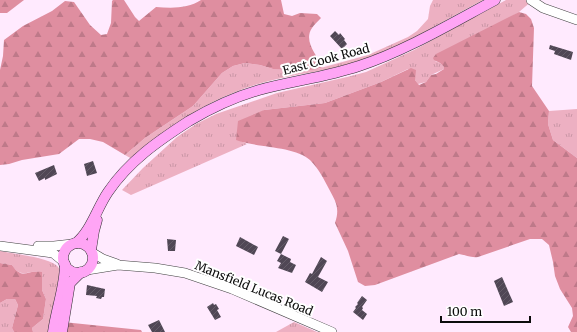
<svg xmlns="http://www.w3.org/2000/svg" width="577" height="332" font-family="Merriweather,serif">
	<defs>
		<pattern id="grass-tufts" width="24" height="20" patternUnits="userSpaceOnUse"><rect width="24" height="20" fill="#edb0c2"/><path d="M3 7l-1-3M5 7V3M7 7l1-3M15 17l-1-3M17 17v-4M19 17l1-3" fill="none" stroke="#ca96a6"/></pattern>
		<pattern id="forest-firs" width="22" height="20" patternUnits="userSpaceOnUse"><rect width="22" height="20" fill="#df8ea0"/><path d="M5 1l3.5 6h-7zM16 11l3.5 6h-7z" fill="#be7989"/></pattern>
		<pattern id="building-hatch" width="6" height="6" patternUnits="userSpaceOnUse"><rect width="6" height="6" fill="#504755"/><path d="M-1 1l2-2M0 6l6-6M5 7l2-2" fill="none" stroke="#645d68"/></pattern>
	</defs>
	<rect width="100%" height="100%" fill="#ffeafe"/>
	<g fill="url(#grass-tufts)">
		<path d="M433 0H483C443 21 404 46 361 60 333 70 302 73 273 80 219 93 171 122 132 159L125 155 145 138 193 106 222 73 233 66 245 63 260 65 273 69H317L368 55 408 37 417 31 428 19 430 6Z"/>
		<polygon points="506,0 533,0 519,12 435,61 440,63 444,67 444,69 431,75 426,82 418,84 415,80 415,74 408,69 381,82 325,103 264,110 237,139 247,144 131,195 122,190 143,168 177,137 196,124 216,114 277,93 347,77 366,72 414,50"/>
		<polygon points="577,109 577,158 553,140 548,124 549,111"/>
		<path d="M0 251C14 254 45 257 56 265 59 267 60 270 61 273L51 332H33L32 328 43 319 46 299 42 290V272C28 269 22 280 12 265L0 263Z"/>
		<polygon points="7,299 15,299 18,305 12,328 14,332 0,332 0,303"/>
		<polygon points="294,322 317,332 276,332"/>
	</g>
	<g fill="url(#forest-firs)">
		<polygon points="0,0 24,0 7,13 0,13"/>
		<path d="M113 0H124L135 17 139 21 156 7C171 8 188 9 201 0H281L284 14 292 16 300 13 317 14 321 18C318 21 314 25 312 28 303 41 317 56 323 67L317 69 308 70 273 69 260 65 245 63 233 66 222 73 193 106 145 138 125 155 103 142 90 139H79L59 154 22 160 9 164 0 165V70L3 56 4 40 23 26 52 11 65 1 74 2 90 25 101 35 107 34 111 23 112 1Z"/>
		<path d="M519 12 526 14 531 19 534 28 532 86 549 111 548 124 553 140 577 158V332H571L568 327 573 316 572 308 560 289 555 276 553 262 549 245 542 239H530L478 257C471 258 466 255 459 254L375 285 365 286 358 282 348 251 335 223C340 208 336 202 329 189 324 179 318 168 310 160 295 146 257 148 236 140L238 121 264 110 325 103 381 82 411 68 416 70 415 80 419 85 426 82 431 75 436 74 444 69V67L440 63 434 60 433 58 436 54Z"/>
		<path d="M0 263 12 265C23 281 27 269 42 272V290L46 299 43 319 32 328 33 332H14L12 328 18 305 15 299H7L0 303Z"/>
		<polygon points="63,322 141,330 142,332 62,332"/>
	</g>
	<g fill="url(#building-hatch)">
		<polygon points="335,31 339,35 340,33 345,39 344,40 347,44 342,49 330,36"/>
		<polygon points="550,45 573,52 571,60 554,54 555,51 549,49"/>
		<polygon points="93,161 97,173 87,176 84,164"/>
		<polygon points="54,165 57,174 45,180 45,178 39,181 35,173"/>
		<polygon points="283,236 289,239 281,254 275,251"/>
		<polygon points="240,237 258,247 254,255 236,246"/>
		<polygon points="167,239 176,240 175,251 168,251"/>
		<polygon points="281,254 291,259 290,262 296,265 292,273 278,268 281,263 277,261"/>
		<polygon points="321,257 327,261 318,277 328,282 322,292 305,282 310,273 312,274"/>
		<polygon points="502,277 513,302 504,306 494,281"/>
		<polygon points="87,285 105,289 104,297 102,297 101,299 96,298 97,296 86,295"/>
		<polygon points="362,296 367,300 362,307 363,308 362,310 367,314 363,320 353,312 356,308 355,307 358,304 357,303"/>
		<polygon points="213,303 214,305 216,304 219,309 217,310 221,317 215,320 207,307"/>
		<polygon points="159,320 165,332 152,332 148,325"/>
	</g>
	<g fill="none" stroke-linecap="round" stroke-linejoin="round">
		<g stroke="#3f3f3f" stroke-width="10">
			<g id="tertiary">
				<polyline points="531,0 543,8 577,20"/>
				<polyline points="0,246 53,253 64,262"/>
				<polyline points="38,246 54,246 72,244"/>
				<polyline points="93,253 103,259 117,264"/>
				<polyline points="87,270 118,265 155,268 185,273 232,289 332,332"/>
			</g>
		</g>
		<g stroke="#2e2e2e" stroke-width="11">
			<g id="secondary">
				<path d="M76 243C91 231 97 208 108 192 129 161 158 141 189 121 211 108 234 97 259 90 292 81 326 77 359 66 405 51 452 23 495 0"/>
				<circle cx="78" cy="258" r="15"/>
				<polyline points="91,250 94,231 97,220"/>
				<path d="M53 332C56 309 65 287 65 264"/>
				<polyline points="62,332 70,283 81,272"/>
			</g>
		</g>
		<use href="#tertiary" stroke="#fff" stroke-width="9"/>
		<use href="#secondary" stroke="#ffa5f5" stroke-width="10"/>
	</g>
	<g text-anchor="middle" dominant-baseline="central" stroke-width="4" stroke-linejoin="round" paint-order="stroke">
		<g font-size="12" fill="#0c0c0c" stroke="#fff">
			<text transform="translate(326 59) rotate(-15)">East Cook Road</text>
			<text transform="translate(254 288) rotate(22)">Mansfield Lucas Road</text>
		</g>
	</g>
	<path d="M441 316v6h89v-6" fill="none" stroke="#0c0c0c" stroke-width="2"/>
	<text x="447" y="316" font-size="12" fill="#0c0c0c" stroke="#ffffff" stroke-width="3" paint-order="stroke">100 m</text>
</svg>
